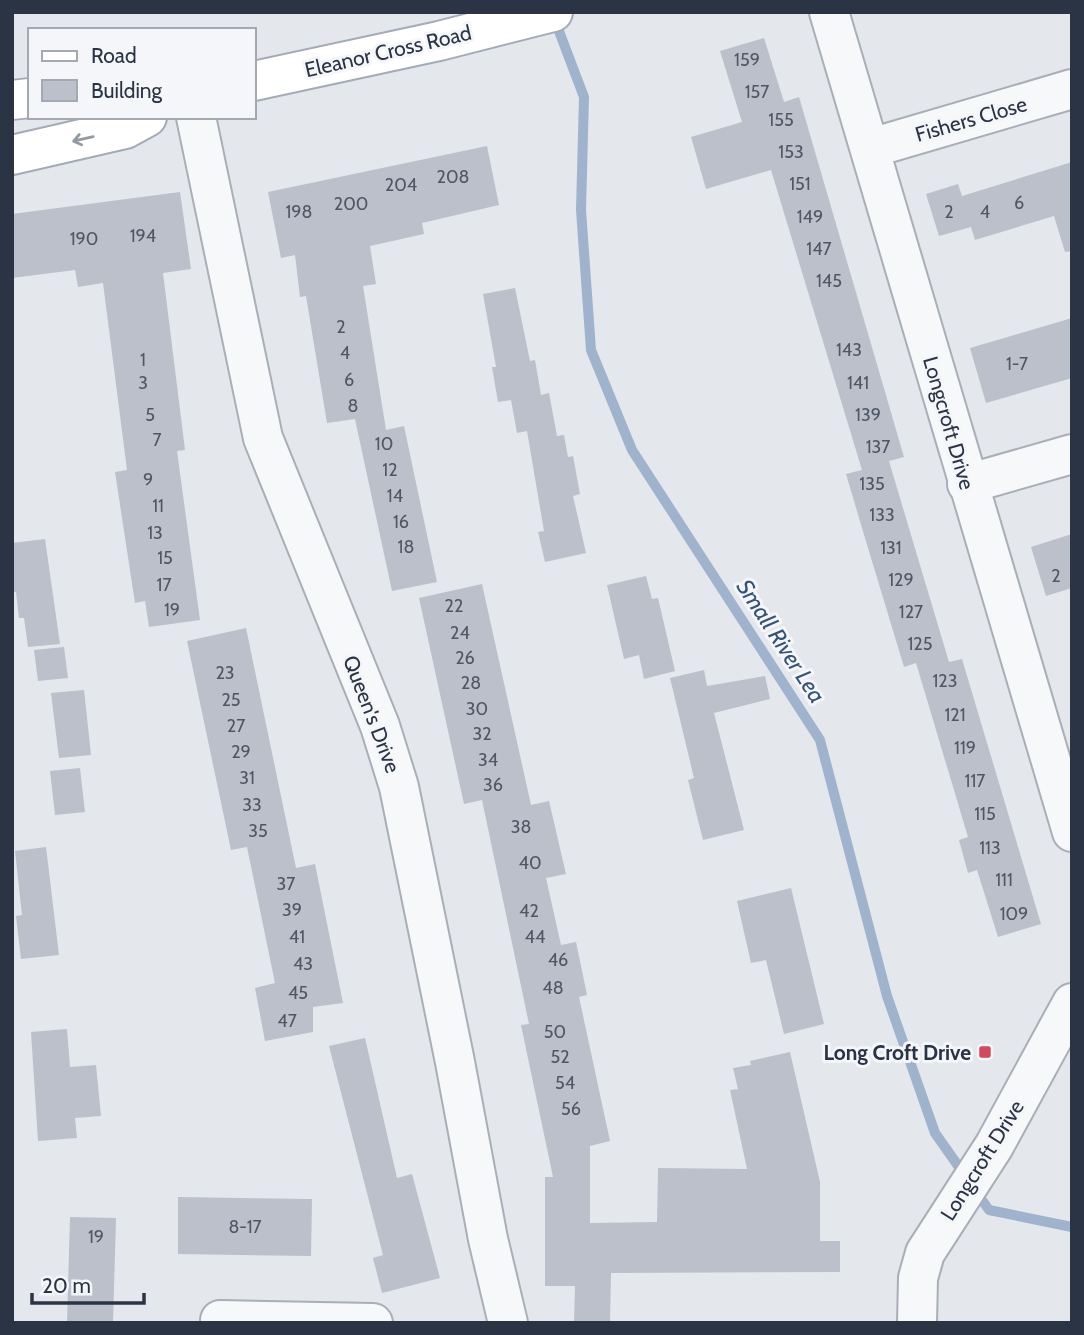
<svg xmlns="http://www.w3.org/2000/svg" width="1084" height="1335" font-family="Cabin,sans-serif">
	<rect width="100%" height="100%" fill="#e4e7ec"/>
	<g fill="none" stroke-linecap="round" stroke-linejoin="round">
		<g stroke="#9fb4cc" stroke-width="10">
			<polyline points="554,18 584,97 581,210 591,350 632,450 820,740 887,996 935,1133 966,1177"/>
			<polyline points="975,1190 989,1210 1072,1227"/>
		</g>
	</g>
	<g fill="#bbc0ca">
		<polygon points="764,38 784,102 799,97 904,457 889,461 908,525 949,662 962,659 1041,924 998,937 977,870 968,873 959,840 968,837 916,663 904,667 865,538 846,474 862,470 771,170 706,189 691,137 742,122 720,51"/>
		<polygon points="487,146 499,205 422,223 424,234 370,246 376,284 363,286 386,430 404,426 437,582 392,591 355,419 327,423 306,296 300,297 295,255 281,258 268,192"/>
		<polygon points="1072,162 1072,251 1065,252 1054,216 975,240 971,227 939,236 926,194 958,184 962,196"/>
		<polygon points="180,192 191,269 163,273 185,450 177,451 200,620 149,627 145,601 135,603 115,472 127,470 103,283 78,287 75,270 12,278 12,214"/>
		<polygon points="515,288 530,361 535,360 541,395 549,393 557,436 564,435 568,457 573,456 580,494 573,496 586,553 545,562 538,532 544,531 527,431 517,433 511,400 498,402 492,367 496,367 483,294"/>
		<polygon points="1072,318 1072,378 986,403 970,348"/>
		<polygon points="1072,534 1072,588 1046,596 1031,547"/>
		<polygon points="45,539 60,644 28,647 24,618 19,618 16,592 12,592 12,543"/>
		<polygon points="646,576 652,599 658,598 675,671 644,679 639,655 624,659 607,585"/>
		<polygon points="482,584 531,805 549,801 566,874 546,878 561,945 576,942 587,995 579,997 610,1141 590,1146 590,1223 657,1222 658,1168 747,1169 730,1090 738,1089 733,1068 751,1065 750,1061 790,1052 820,1182 820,1241 840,1241 840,1272 611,1273 610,1323 574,1323 575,1286 545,1286 545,1177 553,1177 521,1025 529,1024 482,800 464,804 419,598"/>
		<polygon points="246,628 296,868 315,864 343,1003 313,1007 313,1032 265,1041 255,988 275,983 247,847 231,850 187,641"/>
		<polygon points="64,647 68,678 38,681 34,650"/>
		<polygon points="704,670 707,686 765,676 770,699 714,713 744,830 703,840 688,780 694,778 670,678"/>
		<polygon points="84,690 91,755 59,758 51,693"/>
		<polygon points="80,768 85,812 55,815 50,771"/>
		<polygon points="46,847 59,955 21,959 16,916 22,915 15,851"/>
		<polygon points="791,888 824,1024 784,1034 766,960 751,963 737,901"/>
		<polygon points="67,1029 70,1067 96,1065 101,1116 75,1118 77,1138 38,1141 31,1032"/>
		<polygon points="365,1038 397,1178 412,1174 440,1278 382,1293 373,1258 383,1255 329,1046"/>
		<polygon points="178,1197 312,1199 311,1256 178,1254"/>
		<polygon points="70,1217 116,1218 113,1323 67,1323"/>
	</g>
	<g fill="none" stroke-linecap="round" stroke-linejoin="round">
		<g stroke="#a9aeb7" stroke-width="42">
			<g id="minor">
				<polyline points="829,12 1072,832"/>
				<polyline points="196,117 263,438 380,726 399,787 455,1062 488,1239 508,1323"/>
				<polyline points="871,148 1072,89"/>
				<polyline points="967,484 1072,454"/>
				<polyline points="220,1320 373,1323"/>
				<polyline points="917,1323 918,1278 925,1253 994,1146 1072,1003"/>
			</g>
		</g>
		<g stroke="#a3abb8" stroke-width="42">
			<g id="major">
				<polyline points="254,81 439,41 553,12"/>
				<polyline points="12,100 30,98"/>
				<polyline points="12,155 125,129 147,117"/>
			</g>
		</g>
		<use href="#minor" stroke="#f7f8fa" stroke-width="38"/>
		<use href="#major" stroke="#fff" stroke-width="38"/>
	</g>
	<defs><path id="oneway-shaft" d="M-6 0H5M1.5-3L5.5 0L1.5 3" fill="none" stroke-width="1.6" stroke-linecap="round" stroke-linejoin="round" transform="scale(1.75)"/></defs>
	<use stroke="#959aa2" href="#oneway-shaft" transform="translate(83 139) rotate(167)"/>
	<rect fill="#d1495b" stroke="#f4f6f9" stroke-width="2.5" x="978" y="1045" width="14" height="14" rx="3.5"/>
	<g text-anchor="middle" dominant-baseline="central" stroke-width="6" stroke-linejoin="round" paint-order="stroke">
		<g font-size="18" fill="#4f5766">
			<text x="747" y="60">159</text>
			<text x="757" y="92">157</text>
			<text x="781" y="120">155</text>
			<text x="791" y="152">153</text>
			<text x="453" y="177">208</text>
			<text x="800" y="184">151</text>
			<text x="401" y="185">204</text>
			<text x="1019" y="203">6</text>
			<text x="351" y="204">200</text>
			<text x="299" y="212">198</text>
			<text x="949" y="212">2</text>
			<text x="985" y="212">4</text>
			<text x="810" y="217">149</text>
			<text x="143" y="236">194</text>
			<text x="84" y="239">190</text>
			<text x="819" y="249">147</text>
			<text x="829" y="281">145</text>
			<text x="341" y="327">2</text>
			<text x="849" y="350">143</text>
			<text x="345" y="353">4</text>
			<text x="143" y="360">1</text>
			<text x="1017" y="364">1-7</text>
			<text x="349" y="380">6</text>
			<text x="143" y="383">3</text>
			<text x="858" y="383">141</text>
			<text x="353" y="406">8</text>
			<text x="150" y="415">5</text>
			<text x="868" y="415">139</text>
			<text x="157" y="440">7</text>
			<text x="384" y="444">10</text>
			<text x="878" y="447">137</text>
			<text x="390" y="470">12</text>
			<text x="148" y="480">9</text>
			<text x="872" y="484">135</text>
			<text x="395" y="496">14</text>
			<text x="158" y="506">11</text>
			<text x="882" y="515">133</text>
			<text x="401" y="522">16</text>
			<text x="155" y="533">13</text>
			<text x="406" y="547">18</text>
			<text x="891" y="548">131</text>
			<text x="165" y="558">15</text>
			<text x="1056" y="576">2</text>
			<text x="901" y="580">129</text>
			<text x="164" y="585">17</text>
			<text x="454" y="606">22</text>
			<text x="172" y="610">19</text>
			<text x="911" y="612">127</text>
			<text x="460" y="633">24</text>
			<text x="920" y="644">125</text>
			<text x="465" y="658">26</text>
			<text x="225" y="673">23</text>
			<text x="945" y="681">123</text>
			<text x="471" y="683">28</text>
			<text x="231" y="700">25</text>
			<text x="477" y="709">30</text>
			<text x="955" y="715">121</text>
			<text x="236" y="726">27</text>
			<text x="482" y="734">32</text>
			<text x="965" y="748">119</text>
			<text x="241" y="752">29</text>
			<text x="488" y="760">34</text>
			<text x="247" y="778">31</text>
			<text x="975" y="781">117</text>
			<text x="493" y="785">36</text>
			<text x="252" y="805">33</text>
			<text x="985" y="814">115</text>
			<text x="521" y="827">38</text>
			<text x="258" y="831">35</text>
			<text x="990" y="848">113</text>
			<text x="530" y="863">40</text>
			<text x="1004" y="880">111</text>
			<text x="286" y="884">37</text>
			<text x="292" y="910">39</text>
			<text x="529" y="911">42</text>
			<text x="1014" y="914">109</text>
			<text x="297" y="937">41</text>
			<text x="535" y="937">44</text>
			<text x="558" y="960">46</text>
			<text x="303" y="964">43</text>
			<text x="553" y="988">48</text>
			<text x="298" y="993">45</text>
			<text x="287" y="1021">47</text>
			<text x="555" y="1032">50</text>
			<text x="560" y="1057">52</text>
			<text x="565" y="1083">54</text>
			<text x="571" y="1109">56</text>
			<text x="245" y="1227">8-17</text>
			<text x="96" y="1237">19</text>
		</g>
		<g font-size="21" fill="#2b3445" stroke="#f4f6f9">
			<text transform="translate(388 51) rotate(-13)">Eleanor Cross Road</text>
			<text transform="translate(971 119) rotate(-16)">Fishers Close</text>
			<text transform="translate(949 423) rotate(74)">Longcroft Drive</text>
			<text transform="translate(372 714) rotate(69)">Queen's Drive</text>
			<text transform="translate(982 1160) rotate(-58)">Longcroft Drive</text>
		</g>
		<g font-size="21" font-weight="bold" fill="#2b3445" stroke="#f4f6f9" text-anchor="end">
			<text x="971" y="1052">Long Croft Drive</text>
		</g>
		<g font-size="23" font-style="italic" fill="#34527a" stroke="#f4f6f9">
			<text transform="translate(781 641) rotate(57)">Small River Lea</text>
		</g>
	</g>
	<rect width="1084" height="1335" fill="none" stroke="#2b3445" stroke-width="28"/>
	<rect x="28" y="28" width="228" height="91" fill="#f4f6f9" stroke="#a4a8b1" stroke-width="2"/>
	<rect x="42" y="51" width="35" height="10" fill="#ffffff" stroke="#a4a8b1" stroke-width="2"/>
	<text x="91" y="63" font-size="21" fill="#2b3445">Road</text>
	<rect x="42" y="80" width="35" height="21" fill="#bbc0ca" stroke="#a4a8b1" stroke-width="2"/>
	<text x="91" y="98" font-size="21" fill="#2b3445">Building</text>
	<path d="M32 1293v10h112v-10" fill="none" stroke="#2b3445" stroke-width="3.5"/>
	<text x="42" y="1293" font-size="21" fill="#2b3445" stroke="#f4f6f9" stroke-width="5" paint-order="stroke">20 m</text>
</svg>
